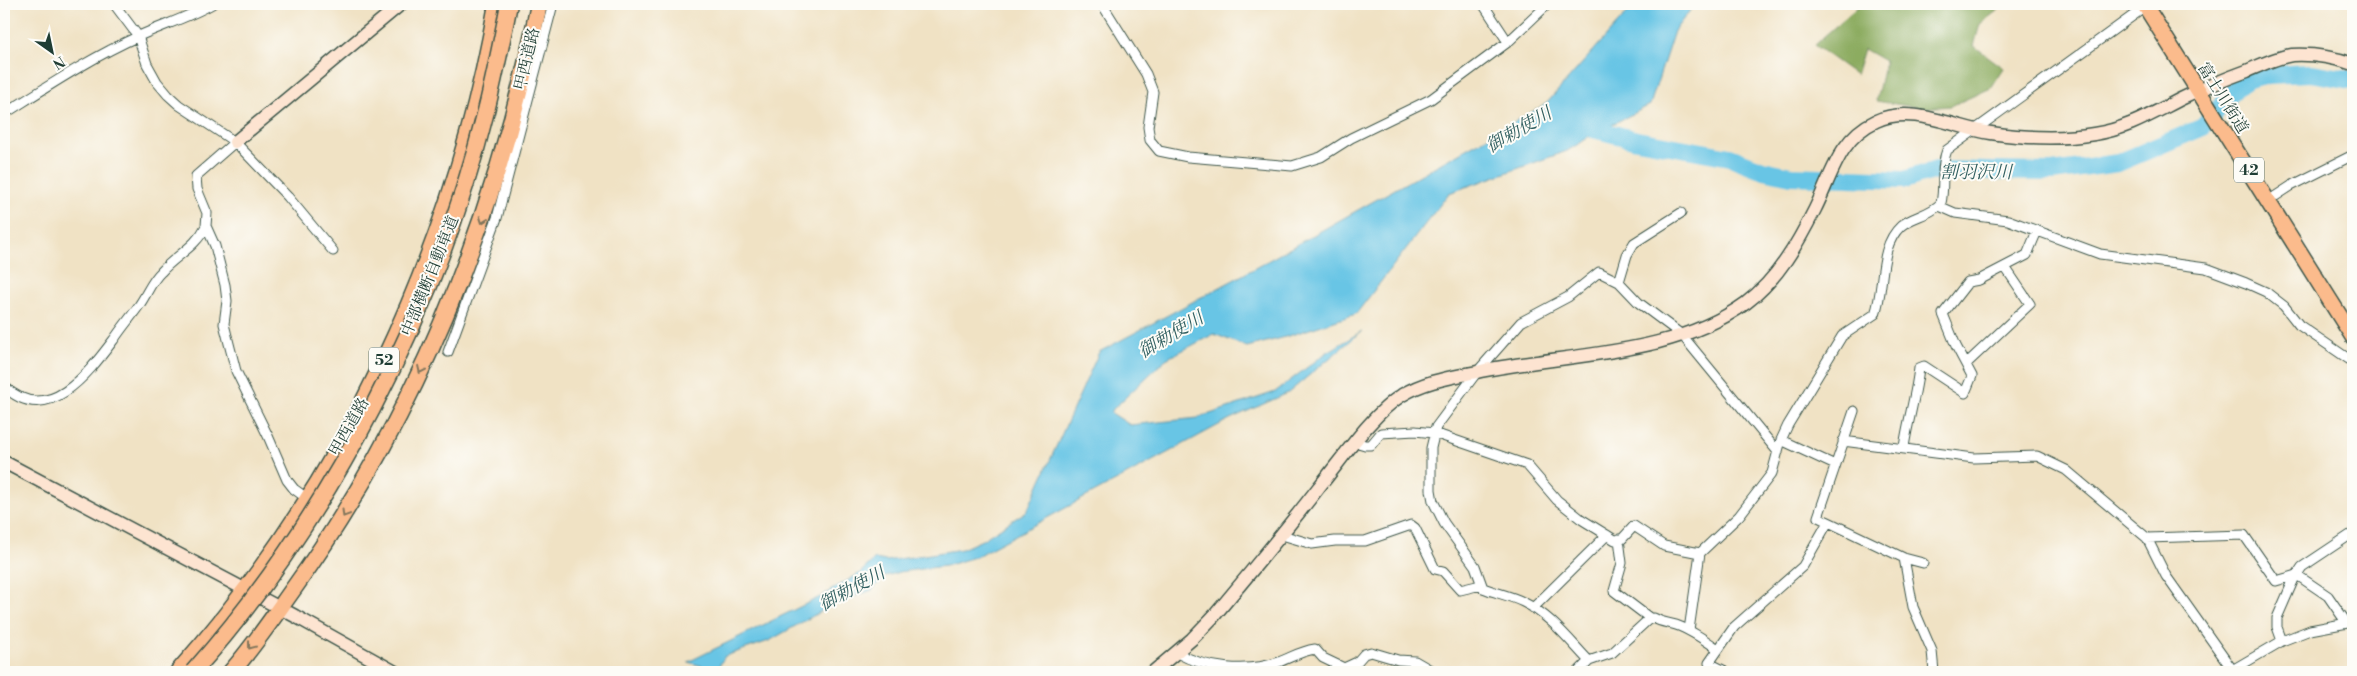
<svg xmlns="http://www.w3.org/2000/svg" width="2357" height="676" font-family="'Libre Bodoni','Noto Serif JP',serif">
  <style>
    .forest { fill: #8cac60; stroke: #56744a }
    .water { fill: #67c5e5; stroke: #43818c }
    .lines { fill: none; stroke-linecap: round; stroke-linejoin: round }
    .river { stroke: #67c5e5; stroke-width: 18 }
    .street-casing { stroke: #3e564a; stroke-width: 11 }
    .secondary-casing { stroke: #3e564a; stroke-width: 15 }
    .primary-casing { stroke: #3e564a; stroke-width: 18 }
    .highway-casing { stroke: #3e564a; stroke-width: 19 }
    .street { stroke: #fff; stroke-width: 9 }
    .secondary { stroke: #fde4d1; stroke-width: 12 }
    .primary { stroke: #fbbb8c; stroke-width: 15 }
    .highway { stroke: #fbbb8c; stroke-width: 16 }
    .highway-bridge-casing { stroke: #3e564a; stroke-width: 19; stroke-linecap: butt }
    .highway-bridge { stroke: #fbbb8c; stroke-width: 16 }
    .oneway { stroke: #82765c }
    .labels { text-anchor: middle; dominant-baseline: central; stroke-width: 4; stroke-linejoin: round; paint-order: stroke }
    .shield { fill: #fdfcf7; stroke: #62766e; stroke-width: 1 }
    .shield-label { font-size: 15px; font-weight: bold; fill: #1f3d34 }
    .street-label { font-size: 16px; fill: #1f3d34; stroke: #fdfcf7 }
    .water-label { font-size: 18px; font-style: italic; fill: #315f60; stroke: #fdfcf7 }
  </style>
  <rect width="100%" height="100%" fill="#fdfcf7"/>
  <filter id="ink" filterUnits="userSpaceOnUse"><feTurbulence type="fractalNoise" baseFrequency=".02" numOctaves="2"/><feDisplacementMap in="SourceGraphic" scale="10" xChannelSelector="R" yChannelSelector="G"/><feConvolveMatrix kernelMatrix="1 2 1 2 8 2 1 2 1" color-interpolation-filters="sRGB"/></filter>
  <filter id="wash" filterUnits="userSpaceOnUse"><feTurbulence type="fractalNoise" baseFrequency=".0096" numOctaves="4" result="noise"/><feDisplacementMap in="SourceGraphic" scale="20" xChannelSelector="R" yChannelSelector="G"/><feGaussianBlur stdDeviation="1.12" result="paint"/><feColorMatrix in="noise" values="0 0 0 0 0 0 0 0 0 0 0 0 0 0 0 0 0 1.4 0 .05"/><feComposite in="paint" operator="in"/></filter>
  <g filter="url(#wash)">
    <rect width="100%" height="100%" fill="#f0e2c4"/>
    <path class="forest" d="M 1861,4 L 2006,4 L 1980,24 L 1974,46 L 2004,68 L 1991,88 L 1951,106 L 1922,108 L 1876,101 L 1885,61 L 1864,49 L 1856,75 L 1814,45 Z"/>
    <path class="water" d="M 1635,4 L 1695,4 L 1674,31 L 1650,105 L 1599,131 L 1567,151 L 1449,193 L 1356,314 L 1282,338 L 1247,347 L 1214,334 L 1166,359 L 1110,412 L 1130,425 L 1198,418 L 1275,392 L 1326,353 L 1362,331 L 1288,393 L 1230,419 L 975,557 L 945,566 L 899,572 L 886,576 L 872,590 L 834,604 L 769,641 L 725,656 L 715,672 L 699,672 L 702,666 L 688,662 L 820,597 L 860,573 L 875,559 L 886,561 L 962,549 L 982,540 L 1027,511 L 1099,352 L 1239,277 L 1546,104 Z"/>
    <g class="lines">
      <path class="river" d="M 1577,125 L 1637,140 L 1730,157 L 1763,170 L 1791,176 L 1904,180 L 1936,170 L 2052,172 L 2118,163 L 2203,127 L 2236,88 L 2250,80 L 2267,75 L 2311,73 L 2353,80"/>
    </g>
  </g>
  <g filter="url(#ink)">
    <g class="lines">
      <defs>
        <path id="street" d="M 114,4 L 138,36 L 147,64 L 157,82 L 168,95 L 179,105 L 235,142 L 288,197 L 333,251
          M 1102,4 L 1146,74 L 1153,92 L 1148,127 L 1150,140 L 1159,151 L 1188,157 L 1292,166 L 1321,157 L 1351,138 L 1431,99 L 1508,42 L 1548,4
          M 1483,4 L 1508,42
          M 4,114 C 47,87 92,57 139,36 C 163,25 189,17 212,4
          M 235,142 L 196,176 L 197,189 L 207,213 L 206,226 L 215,246 L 225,285 L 227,301 L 224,324 L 236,371 L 268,436 L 287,480 L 294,489 L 308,499
          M 2268,201 L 2291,186 L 2353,155
          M 1939,206 L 1955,213 L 2008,220 L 2100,254 L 2206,268 L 2246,283 L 2266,292 L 2284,306 L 2299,325 L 2353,362
          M 1619,282 L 1627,255 L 1634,243 L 1681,213
          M 448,352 L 497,218 L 553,4
          M 1966,364 L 2030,304 L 2005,267
          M 4,386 C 48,429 90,371 115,338 C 123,326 132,316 140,304 C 147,294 152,280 161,272 C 176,255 196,247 206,226
          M 1854,411 L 1818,517 L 1904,558 L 1923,563
          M 1781,440 L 1835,465
          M 1843,441 L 1974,458 L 2037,456 L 2066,470 L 2147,538 L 2244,535 L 2276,581 L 2297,575 L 2328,596 L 2346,622
          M 1355,442 L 1365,445 L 1371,445 L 1381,433 L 1415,431 L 1434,433 L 1527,465 L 1557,500 L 1581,519 L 1615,540 L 1622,539 L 1634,526 L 1664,546 L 1700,553
          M 1904,447 C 1908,420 1916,395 1919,368 L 1924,366 L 1965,393 L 1972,376 L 1956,346 L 1943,314 L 1968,282 L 1979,280 L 2027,255 L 2037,231
          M 1282,535 L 1312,544 L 1335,541 L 1365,541 L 1411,525 L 1415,528 L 1435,569 L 1443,571 L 1460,590 L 1481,585
          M 2147,538 L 2166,576 L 2234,672
          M 1619,539 L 1622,563 L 1614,591 L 1651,619
          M 1904,558 L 1913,607 L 1932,651 L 1934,672
          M 1533,608 L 1607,535
          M 1689,630 L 1700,553 L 1739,516 L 1772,473 L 1781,440 L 1788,425 L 1842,336 L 1875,314 C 1885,288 1878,247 1901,226 C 1912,216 1931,215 1941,203 C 1945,186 1940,167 1947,150 L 2145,7
          M 2282,641 L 2277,627 L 2277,618 L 2294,579 L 2302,567 L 2353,533
          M 1177,653 C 1206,669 1247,673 1279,662 C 1292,657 1301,651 1315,649 L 1323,658 L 1344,668 L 1357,662 L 1364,654 L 1371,652 L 1398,660 L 1415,661 L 1434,672
          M 1589,661 C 1569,640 1550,615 1523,602 C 1511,596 1496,593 1483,588 L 1475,566 L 1444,523 L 1433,501 L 1431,490 L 1431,448 L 1436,427 L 1477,372 L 1521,322 L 1568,297 L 1599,272 L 1619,282 L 1639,303 L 1682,335 L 1778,452
          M 1578,672 L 1589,661 L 1612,653 L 1649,619 L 1654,618 C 1662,623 1667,622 1676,625 C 1691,630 1705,640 1718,649
          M 1727,672 L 1709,663 L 1734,627 L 1803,566 L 1828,522
          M 2229,672 L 2282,641 L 2310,630 L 2353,622"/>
        <path id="secondary" d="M 235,142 L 401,4
          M 4,462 L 295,616 L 395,672
          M 1153,672 L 1192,639 L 1214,616 C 1250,573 1285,531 1319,487 C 1342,459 1372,414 1402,395 C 1427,380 1454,377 1481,371 C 1567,353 1672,357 1746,303 C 1778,279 1798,243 1815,209 C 1832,175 1839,138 1876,121 C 1912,104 1955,128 1991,133 C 2026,138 2059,140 2094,134 C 2128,129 2153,113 2183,98 C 2204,88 2225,79 2247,71 C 2261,65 2277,57 2292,55 C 2313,54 2333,57 2353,64"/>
        <path id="primary" d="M 2144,4 L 2353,337"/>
        <path id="highway" d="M 178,672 C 344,486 455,249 497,4
          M 231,672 C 254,646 274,616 294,588 C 420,412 497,214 539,4"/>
      </defs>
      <use href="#street" class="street-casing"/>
      <use href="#secondary" class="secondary-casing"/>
      <use href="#primary" class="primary-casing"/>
      <use href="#highway" class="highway-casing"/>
      <use href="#street" class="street"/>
      <use href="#secondary" class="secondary"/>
      <use href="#primary" class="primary"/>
      <use href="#highway" class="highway"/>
      <defs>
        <path id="highway-bridge" d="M 193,672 C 329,520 437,309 486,111 C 495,75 502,40 509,4"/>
      </defs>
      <use href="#highway-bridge" class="highway-bridge-casing"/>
      <use href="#highway-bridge" class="highway-bridge"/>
    </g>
    <defs><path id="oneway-chevron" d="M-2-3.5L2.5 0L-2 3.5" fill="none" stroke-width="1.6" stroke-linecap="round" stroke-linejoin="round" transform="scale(1.25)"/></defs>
    <g class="oneway">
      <use href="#oneway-chevron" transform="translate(483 220) rotate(110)"/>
      <use href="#oneway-chevron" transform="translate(421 370) rotate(115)"/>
      <use href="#oneway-chevron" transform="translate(345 514) rotate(121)"/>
      <use href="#oneway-chevron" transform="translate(251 646) rotate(127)"/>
    </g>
  </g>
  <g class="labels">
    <g class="shield">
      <rect x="2234" y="157.5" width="30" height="25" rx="4"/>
      <rect x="369" y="347.5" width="30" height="25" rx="4"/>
    </g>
    <g class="shield-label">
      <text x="2249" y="170">42</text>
      <text x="384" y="360">52</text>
    </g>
    <g class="street-label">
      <text transform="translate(527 59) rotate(-77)">甲西道路</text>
      <text transform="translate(2223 98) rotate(58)">富士川街道</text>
      <text transform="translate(430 276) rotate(-68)">中部横断自動車道</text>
      <text transform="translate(349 427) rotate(-61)">甲西道路</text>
    </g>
    <g class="water-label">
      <text transform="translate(1519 130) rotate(-30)">御勅使川</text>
      <text x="1976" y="172">割羽沢川</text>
      <text transform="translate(1171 335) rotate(-31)">御勅使川</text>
      <text transform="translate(852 589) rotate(-29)">御勅使川</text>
    </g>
  </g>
  <rect width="2357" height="676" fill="none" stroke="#fdfcf7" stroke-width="20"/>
  <g transform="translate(52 52) rotate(147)" stroke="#fdfcf7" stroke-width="4" paint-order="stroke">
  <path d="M0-4L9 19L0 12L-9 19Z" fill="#1f3d34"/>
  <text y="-8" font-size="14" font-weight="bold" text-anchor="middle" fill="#1f3d34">N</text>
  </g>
</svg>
